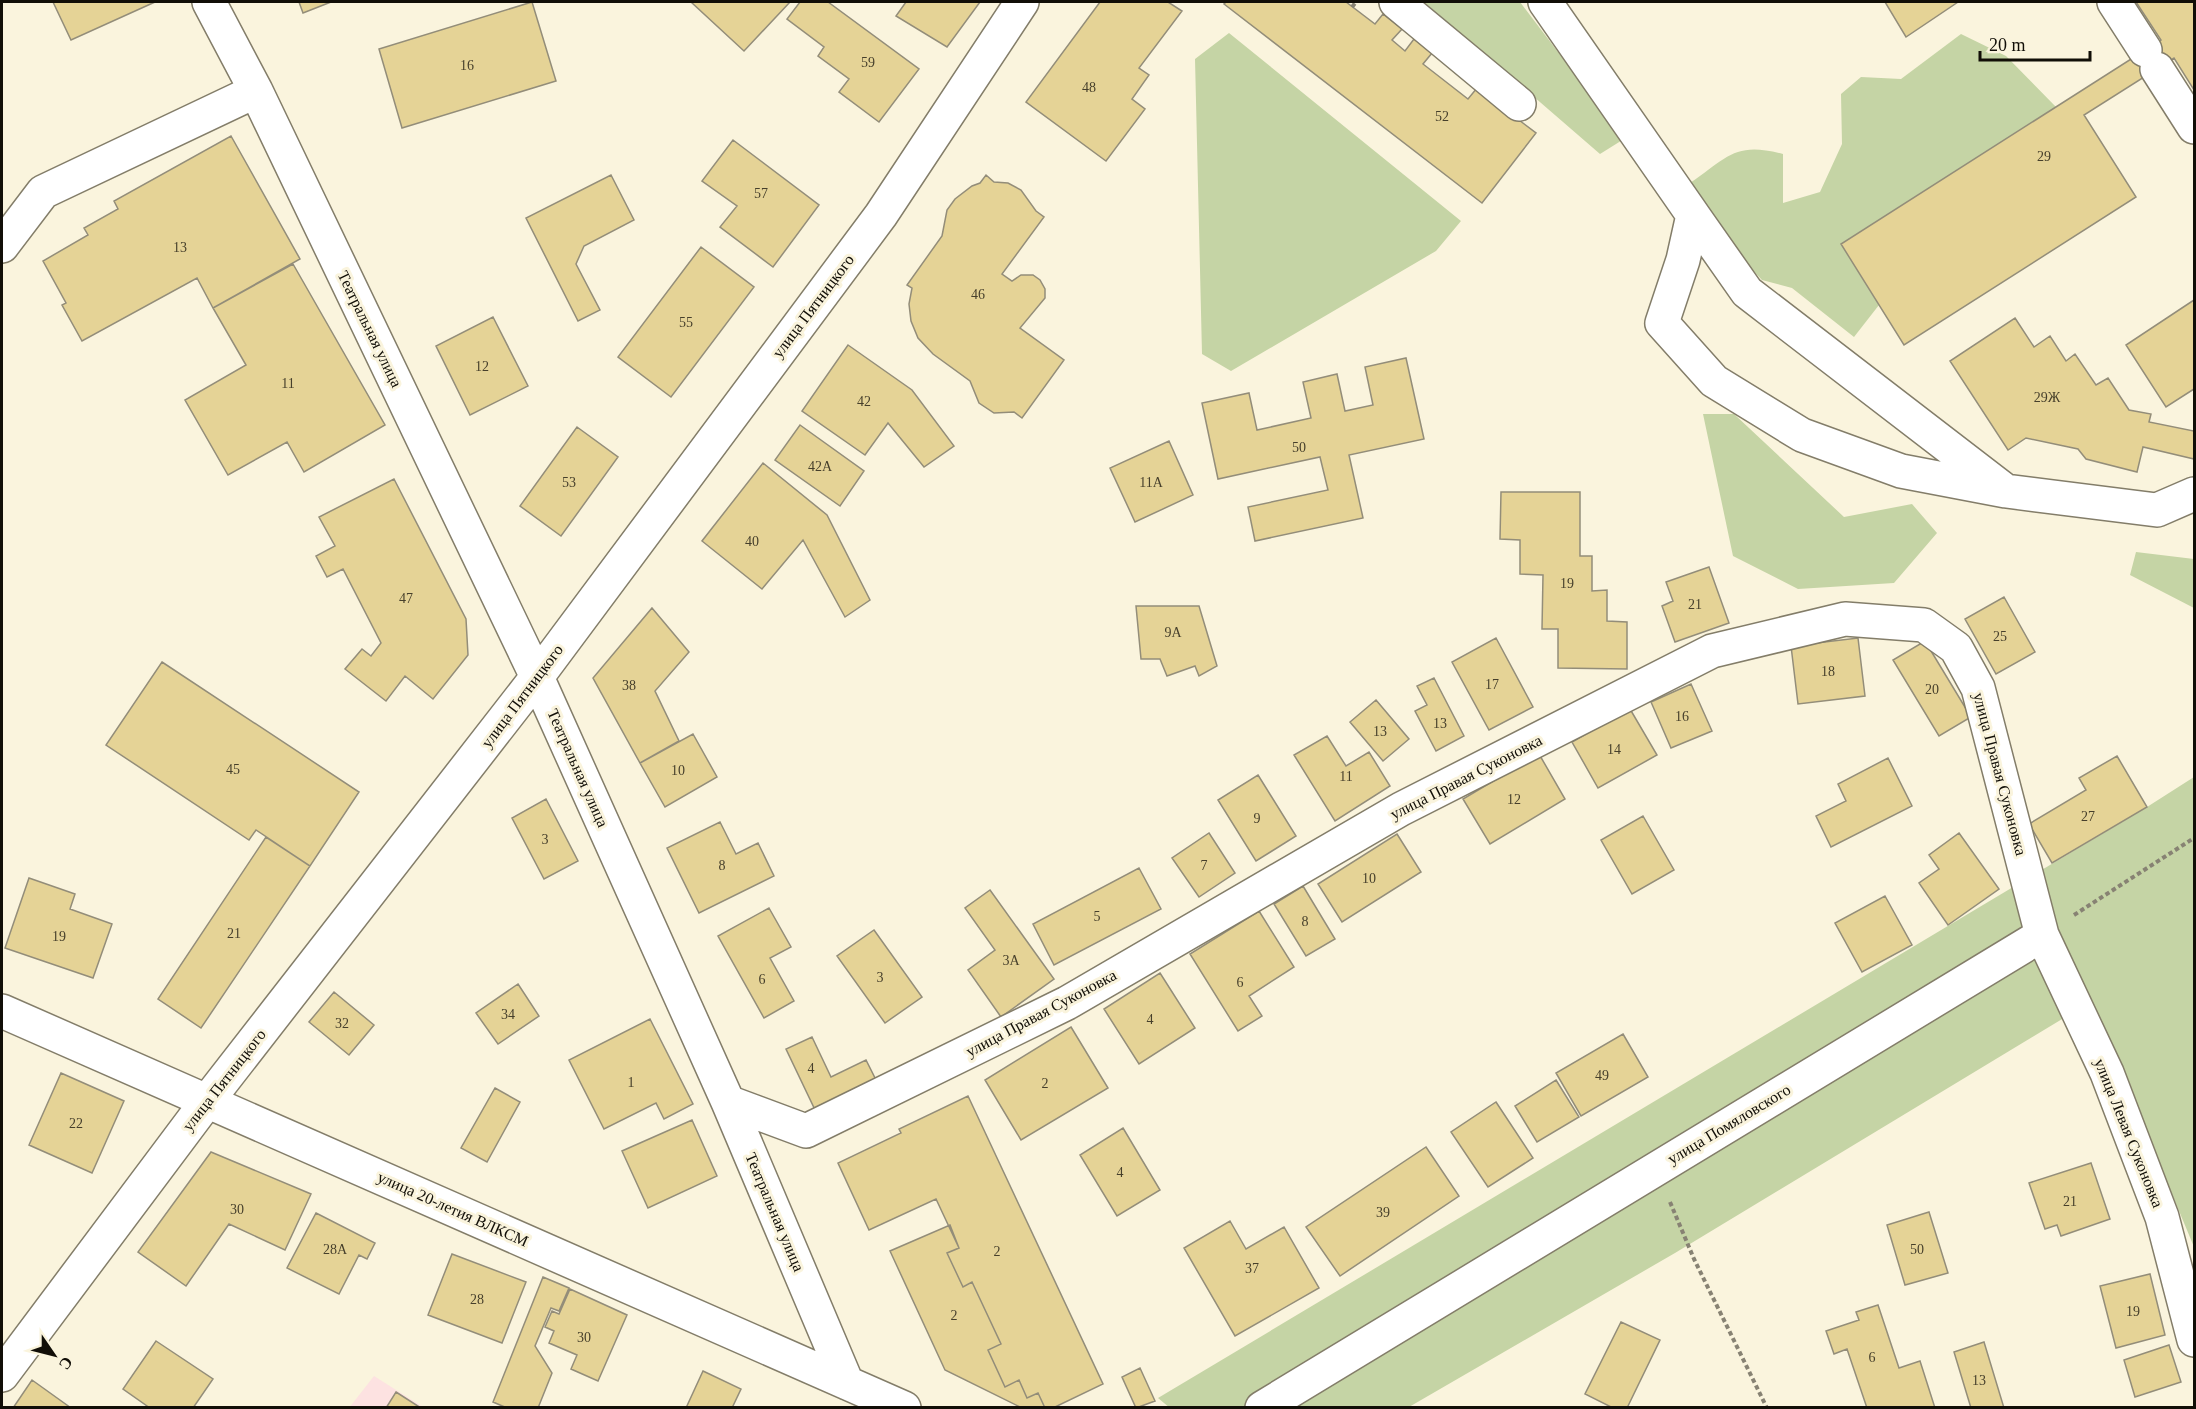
<svg xmlns="http://www.w3.org/2000/svg" width="2196" height="1409" font-family="Georgia,serif">
  <style>
    .education { fill: #fde2e1 }
    .green { fill: #c5d4a5 }
    .building { fill: #e5d396; stroke: #938d79; stroke-width: 1.5 }
    .lines { fill: none; stroke-linecap: round; stroke-linejoin: round }
    .minor-casing { stroke: #837d69; stroke-width: 36 }
    .path { stroke: #878273; stroke-width: 4; stroke-dasharray: 4.5 3; stroke-linecap: butt }
    .minor { stroke: #fff; stroke-width: 33 }
    .labels { text-anchor: middle; dominant-baseline: central; stroke-width: 6; stroke-linejoin: round; paint-order: stroke }
    .number-label { font-size: 14px; fill: #463f2b }
    .street-label { font-size: 16px; fill: #110e07; stroke: #faf4dd }
  </style>
  <rect width="100%" height="100%" fill="#faf4dd"/>
  <path class="education" d="M 374,1376 L 423,1407 L 349,1408 Z"/>
  <path class="green" d="M 1424,2 L 1520,2 L 1624,139 L 1600,154 Z
    M 1229,33 L 1461,221 L 1436,251 L 1231,371 L 1202,354 L 1195,59 Z
    M 1961,34 L 2006,56 L 2056,107 L 1841,244 L 1879,305 L 1854,337 L 1792,288 L 1762,280 L 1727,243 L 1690,183 C 1728,157 1735,141 1783,154 L 1783,203 L 1820,192 L 1842,144 L 1841,94 L 1861,77 L 1901,79 Z
    M 1703,414 L 1734,414 L 1844,517 L 1912,504 L 1937,533 L 1894,583 L 1798,589 L 1733,556 Z
    M 2136,552 L 2194,559 L 2194,608 L 2130,575 Z
    M 2194,777 L 2194,1247 L 2092,1001 L 1675,1253 L 1409,1407 L 1170,1408 L 1158,1398 L 2147,807 Z"/>
  <path class="building" d="M 53,2 L 155,2 L 71,40 Z
    M 299,2 L 331,2 L 303,13 Z
    M 532,2 L 556,81 L 402,128 L 379,49 Z
    M 691,2 L 790,2 L 744,51 Z
    M 800,2 L 828,2 L 919,69 L 879,122 L 839,92 L 849,79 L 818,56 L 824,47 L 787,19 Z
    M 906,2 L 980,2 L 947,47 L 896,16 Z
    M 1100,2 L 1168,2 L 1182,11 L 1139,68 L 1149,75 L 1132,99 L 1145,109 L 1106,161 L 1026,102 Z
    M 1226,2 L 1346,2 L 1375,24 L 1383,14 L 1402,29 L 1392,40 L 1405,51 L 1414,39 L 1432,53 L 1423,64 L 1468,99 L 1477,88 L 1536,133 L 1482,203 L 1224,4 Z
    M 1885,2 L 1958,2 L 1906,37 Z
    M 2136,2 L 2194,2 L 2194,90 L 2174,58 L 2084,115 L 2136,197 L 1904,345 L 1841,244 L 2161,40 Z
    M 231,136 L 300,259 L 213,308 L 197,278 L 82,341 L 62,305 L 66,303 L 43,261 L 88,235 L 84,228 L 118,209 L 114,201 Z
    M 733,140 L 819,205 L 773,267 L 720,227 L 737,206 L 702,181 Z
    M 611,175 L 634,220 L 584,246 L 576,264 L 600,310 L 578,321 L 526,218 Z
    M 986,175 L 994,182 L 1008,183 L 1021,190 L 1036,211 L 1044,217 L 1002,274 L 1012,281 L 1021,275 L 1033,275 L 1040,280 L 1045,289 L 1045,298 L 1020,328 L 1064,360 L 1022,418 L 1014,412 L 994,413 L 979,403 L 970,381 L 933,354 L 918,338 L 911,321 L 909,304 L 912,288 L 907,285 L 942,236 L 947,210 L 955,199 L 972,186 L 980,183 Z
    M 701,247 L 754,287 L 671,397 L 618,357 Z
    M 293,264 L 385,425 L 304,472 L 287,442 L 228,475 L 185,400 L 246,365 L 213,308 Z
    M 2194,300 L 2194,389 L 2166,407 L 2126,345 Z
    M 493,317 L 528,386 L 470,415 L 436,346 Z
    M 2015,318 L 2034,347 L 2050,336 L 2066,361 L 2075,354 L 2096,385 L 2108,378 L 2129,410 L 2151,414 L 2149,422 L 2194,431 L 2194,459 L 2143,447 L 2137,472 L 2086,459 L 2078,449 L 2026,438 L 2008,450 L 1950,361 Z
    M 848,345 L 912,390 L 954,446 L 924,467 L 888,423 L 865,455 L 802,411 Z
    M 1406,358 L 1424,439 L 1349,455 L 1363,518 L 1255,541 L 1248,507 L 1328,490 L 1320,457 L 1218,479 L 1202,403 L 1249,393 L 1257,430 L 1311,418 L 1303,382 L 1337,374 L 1345,411 L 1373,405 L 1365,367 Z
    M 800,425 L 864,471 L 840,506 L 775,460 Z
    M 577,427 L 618,457 L 561,536 L 520,506 Z
    M 1169,441 L 1193,495 L 1135,522 L 1110,468 Z
    M 763,463 L 827,515 L 870,600 L 845,617 L 803,540 L 762,589 L 702,541 Z
    M 394,479 L 466,619 L 468,655 L 433,699 L 405,676 L 386,701 L 345,669 L 362,649 L 371,656 L 381,643 L 343,569 L 327,577 L 316,556 L 335,546 L 319,517 Z
    M 1501,492 L 1580,492 L 1580,556 L 1592,556 L 1592,591 L 1607,590 L 1607,621 L 1627,622 L 1627,669 L 1558,668 L 1558,629 L 1542,629 L 1543,575 L 1520,574 L 1520,540 L 1500,539 Z
    M 1709,567 L 1729,623 L 1675,642 L 1662,606 L 1673,601 L 1666,582 Z
    M 2004,597 L 2035,652 L 1996,674 L 1965,619 Z
    M 1136,606 L 1199,606 L 1217,666 L 1199,676 L 1195,666 L 1167,676 L 1160,659 L 1141,659 Z
    M 652,608 L 689,652 L 655,691 L 679,741 L 640,763 L 593,678 Z
    M 1496,638 L 1533,707 L 1489,730 L 1452,662 Z
    M 1858,638 L 1865,696 L 1798,704 L 1791,646 Z
    M 1925,641 L 1971,717 L 1939,736 L 1893,660 Z
    M 162,662 L 359,792 L 310,866 L 256,830 L 249,840 L 106,745 Z
    M 1434,678 L 1464,736 L 1436,751 L 1415,711 L 1427,705 L 1417,686 Z
    M 1691,684 L 1712,731 L 1671,748 L 1651,702 Z
    M 1376,700 L 1409,739 L 1383,761 L 1350,722 Z
    M 1630,709 L 1657,755 L 1598,788 L 1572,742 Z
    M 693,734 L 717,777 L 665,807 L 640,763 Z
    M 1327,736 L 1346,766 L 1369,752 L 1390,786 L 1335,821 L 1294,755 Z
    M 1539,754 L 1565,799 L 1490,844 L 1463,799 Z
    M 2117,756 L 2147,807 L 2052,863 L 2029,824 L 2086,790 L 2079,778 Z
    M 1888,758 L 1912,806 L 1831,847 L 1816,816 L 1846,801 L 1838,784 Z
    M 1258,775 L 1296,836 L 1256,861 L 1218,800 Z
    M 546,799 L 578,861 L 544,879 L 512,818 Z
    M 1643,816 L 1674,870 L 1632,894 L 1601,840 Z
    M 720,822 L 736,854 L 758,843 L 774,876 L 699,913 L 667,848 Z
    M 1209,833 L 1235,873 L 1199,897 L 1172,858 Z
    M 1959,833 L 1999,889 L 1948,925 L 1919,883 L 1939,869 L 1929,855 Z
    M 1397,834 L 1421,872 L 1342,922 L 1318,884 Z
    M 266,837 L 310,866 L 201,1028 L 158,999 Z
    M 1139,868 L 1161,909 L 1054,965 L 1033,924 Z
    M 29,878 L 75,894 L 70,909 L 112,924 L 93,978 L 5,948 Z
    M 1303,886 L 1335,939 L 1306,956 L 1274,904 Z
    M 990,890 L 1054,979 L 1001,1017 L 968,970 L 995,950 L 965,908 Z
    M 1885,896 L 1912,945 L 1862,972 L 1835,923 Z
    M 769,908 L 791,947 L 770,958 L 794,1001 L 764,1018 L 718,936 Z
    M 1259,911 L 1294,967 L 1249,996 L 1262,1016 L 1238,1031 L 1190,954 Z
    M 874,930 L 922,997 L 885,1023 L 837,956 Z
    M 1160,973 L 1195,1028 L 1139,1064 L 1104,1009 Z
    M 518,984 L 539,1016 L 498,1044 L 476,1013 Z
    M 334,992 L 374,1025 L 349,1055 L 309,1022 Z
    M 650,1019 L 693,1104 L 664,1119 L 656,1103 L 604,1129 L 569,1060 Z
    M 1071,1027 L 1108,1088 L 1021,1140 L 985,1080 Z
    M 1623,1034 L 1648,1077 L 1581,1116 L 1556,1073 Z
    M 812,1037 L 831,1077 L 866,1060 L 878,1084 L 817,1114 L 786,1049 Z
    M 61,1073 L 124,1101 L 92,1173 L 29,1145 Z
    M 1556,1080 L 1579,1117 L 1537,1142 L 1515,1106 Z
    M 495,1088 L 520,1102 L 487,1162 L 461,1148 Z
    M 968,1096 L 1103,1384 L 1053,1408 L 1045,1408 L 1038,1393 L 1027,1398 L 1019,1380 L 1005,1387 L 988,1350 L 1001,1344 L 972,1282 L 963,1287 L 947,1253 L 959,1248 L 936,1199 L 869,1230 L 838,1163 L 901,1133 L 899,1129 Z
    M 1496,1102 L 1533,1158 L 1488,1187 L 1451,1132 Z
    M 692,1120 L 717,1176 L 648,1208 L 622,1151 Z
    M 1123,1128 L 1160,1190 L 1117,1216 L 1080,1155 Z
    M 1426,1147 L 1459,1196 L 1340,1276 L 1306,1227 Z
    M 211,1152 L 311,1194 L 285,1250 L 229,1224 L 186,1286 L 138,1252 Z
    M 2091,1163 L 2110,1219 L 2061,1236 L 2057,1225 L 2045,1229 L 2029,1183 Z
    M 1929,1212 L 1948,1273 L 1905,1285 L 1887,1225 Z
    M 316,1213 L 375,1243 L 367,1259 L 359,1255 L 339,1294 L 287,1268 Z
    M 1230,1221 L 1246,1249 L 1284,1227 L 1319,1288 L 1235,1336 L 1184,1248 Z
    M 950,1225 L 959,1248 L 947,1253 L 963,1287 L 972,1282 L 1001,1344 L 988,1350 L 1005,1387 L 1019,1380 L 1027,1398 L 1038,1393 L 1045,1408 L 1022,1408 L 945,1370 L 890,1251 Z
    M 452,1254 L 526,1282 L 502,1343 L 428,1315 Z
    M 2150,1274 L 2165,1335 L 2116,1348 L 2100,1286 Z
    M 543,1277 L 569,1288 L 559,1311 L 551,1308 L 535,1346 L 552,1373 L 538,1408 L 507,1408 L 493,1402 Z
    M 570,1289 L 627,1315 L 598,1381 L 571,1369 L 577,1355 L 549,1343 L 554,1331 L 545,1327 L 552,1311 L 559,1314 Z
    M 1878,1305 L 1899,1368 L 1920,1361 L 1935,1408 L 1867,1408 L 1847,1349 L 1834,1354 L 1826,1331 L 1859,1320 L 1856,1312 Z
    M 1621,1322 L 1660,1340 L 1627,1408 L 1613,1408 L 1585,1394 Z
    M 156,1341 L 213,1379 L 193,1408 L 150,1408 L 123,1389 Z
    M 1984,1342 L 2004,1408 L 1971,1408 L 1954,1352 Z
    M 2169,1345 L 2181,1382 L 2135,1397 L 2124,1360 Z
    M 1140,1368 L 1155,1401 L 1136,1408 L 1122,1377 Z
    M 703,1371 L 741,1389 L 732,1408 L 686,1408 Z
    M 32,1380 L 71,1408 L 13,1408 Z
    M 396,1392 L 421,1408 L 386,1408 Z"/>
  <g class="lines">
    <defs>
      <path id="minor" d="M 209,2 L 256,91 L 537,677 L 728,1102 L 847,1383
        M 1396,2 L 1519,104
        M 1545,2 L 1693,215 L 1683,260 L 1662,323 L 1714,381 L 1802,435 L 1901,471 L 2006,491 L 2157,510 L 2194,494
        M 2114,2 L 2145,50
        M 2157,69 L 2194,127
        M 1693,215 L 1747,292 L 2002,488
        M 2,246 L 43,192 L 256,91
        M 2,1011 L 904,1408
        M 728,1102 L 806,1131 L 1067,1003 L 1401,809 L 1712,651 L 1845,619 L 1924,625 L 1956,648 L 1978,688 L 2042,935 L 2107,1073 L 2162,1217 L 2194,1340
        M 2,1375 L 208,1100 L 537,677 L 881,215 L 1022,2
        M 1262,1408 L 2042,935"/>
    </defs>
    <use href="#minor" class="minor-casing"/>
    <path class="path" d="M 1352,7 L 1356,2
      M 2074,915 L 2194,838
      M 1670,1202 L 1694,1259 L 1767,1408"/>
    <use href="#minor" class="minor"/>
  </g>
  <g class="labels">
    <g class="number-label">
      <text x="868" y="62">59</text>
      <text x="467" y="65">16</text>
      <text x="1089" y="87">48</text>
      <text x="1442" y="116">52</text>
      <text x="2044" y="156">29</text>
      <text x="761" y="193">57</text>
      <text x="180" y="247">13</text>
      <text x="978" y="294">46</text>
      <text x="686" y="322">55</text>
      <text x="482" y="366">12</text>
      <text x="288" y="383">11</text>
      <text x="2047" y="397">29Ж</text>
      <text x="864" y="401">42</text>
      <text x="1299" y="447">50</text>
      <text x="820" y="466">42А</text>
      <text x="569" y="482">53</text>
      <text x="1151" y="482">11А</text>
      <text x="752" y="541">40</text>
      <text x="1567" y="583">19</text>
      <text x="406" y="598">47</text>
      <text x="1695" y="604">21</text>
      <text x="1173" y="632">9А</text>
      <text x="2000" y="636">25</text>
      <text x="1828" y="671">18</text>
      <text x="1492" y="684">17</text>
      <text x="629" y="685">38</text>
      <text x="1932" y="689">20</text>
      <text x="1682" y="716">16</text>
      <text x="1440" y="723">13</text>
      <text x="1380" y="731">13</text>
      <text x="1614" y="749">14</text>
      <text x="233" y="769">45</text>
      <text x="678" y="770">10</text>
      <text x="1346" y="776">11</text>
      <text x="1514" y="799">12</text>
      <text x="2088" y="816">27</text>
      <text x="1257" y="818">9</text>
      <text x="545" y="839">3</text>
      <text x="722" y="865">8</text>
      <text x="1204" y="865">7</text>
      <text x="1369" y="878">10</text>
      <text x="1097" y="916">5</text>
      <text x="1305" y="921">8</text>
      <text x="234" y="933">21</text>
      <text x="59" y="936">19</text>
      <text x="1011" y="960">3А</text>
      <text x="880" y="977">3</text>
      <text x="762" y="979">6</text>
      <text x="1240" y="982">6</text>
      <text x="508" y="1014">34</text>
      <text x="1150" y="1019">4</text>
      <text x="342" y="1023">32</text>
      <text x="811" y="1068">4</text>
      <text x="1602" y="1075">49</text>
      <text x="631" y="1082">1</text>
      <text x="1045" y="1083">2</text>
      <text x="76" y="1123">22</text>
      <text x="1120" y="1172">4</text>
      <text x="2070" y="1201">21</text>
      <text x="237" y="1209">30</text>
      <text x="1383" y="1212">39</text>
      <text x="335" y="1249">28А</text>
      <text x="1917" y="1249">50</text>
      <text x="997" y="1251">2</text>
      <text x="1252" y="1268">37</text>
      <text x="477" y="1299">28</text>
      <text x="2133" y="1311">19</text>
      <text x="954" y="1315">2</text>
      <text x="584" y="1337">30</text>
      <text x="1872" y="1357">6</text>
      <text x="1979" y="1380">13</text>
    </g>
    <g class="street-label">
      <text transform="translate(813 306) rotate(-53)">улица Пятницкого</text>
      <text transform="translate(370 329) rotate(64)">Театральная улица</text>
      <text transform="translate(522 696) rotate(-53)">улица Пятницкого</text>
      <text transform="translate(578 768) rotate(66)">Театральная улица</text>
      <text transform="translate(2000 774) rotate(75)">улица Правая Суконовка</text>
      <text transform="translate(1466 777) rotate(-27)">улица Правая Суконовка</text>
      <text transform="translate(1041 1013) rotate(-28)">улица Правая Суконовка</text>
      <text transform="translate(224 1080) rotate(-52)">улица Пятницкого</text>
      <text transform="translate(1729 1124) rotate(-31)">улица Помяловского</text>
      <text transform="translate(2129 1133) rotate(68)">улица Левая Суконовка</text>
      <text transform="translate(453 1209) rotate(24)">улица 20-летия ВЛКСМ</text>
      <text transform="translate(775 1212) rotate(67)">Театральная улица</text>
    </g>
  </g>
  <rect width="2196" height="1409" fill="none" stroke="#110e07" stroke-width="6"/>
  <g transform="translate(54 1355) rotate(125)" stroke="#faf4dd" stroke-width="4.5" paint-order="stroke">
  <path d="M0-4.5L10 22L0 15L-10 22Z" fill="#110e07"/>
  <text y="-9" font-size="16" font-weight="bold" text-anchor="middle" fill="#110e07">С</text>
  </g>
  <path d="M1980 51v9h110v-9" fill="none" stroke="#110e07" stroke-width="3"/>
  <text x="1989" y="51" font-size="18" fill="#110e07" stroke="#faf4dd" stroke-width="4.5" paint-order="stroke">20 m</text>
</svg>
